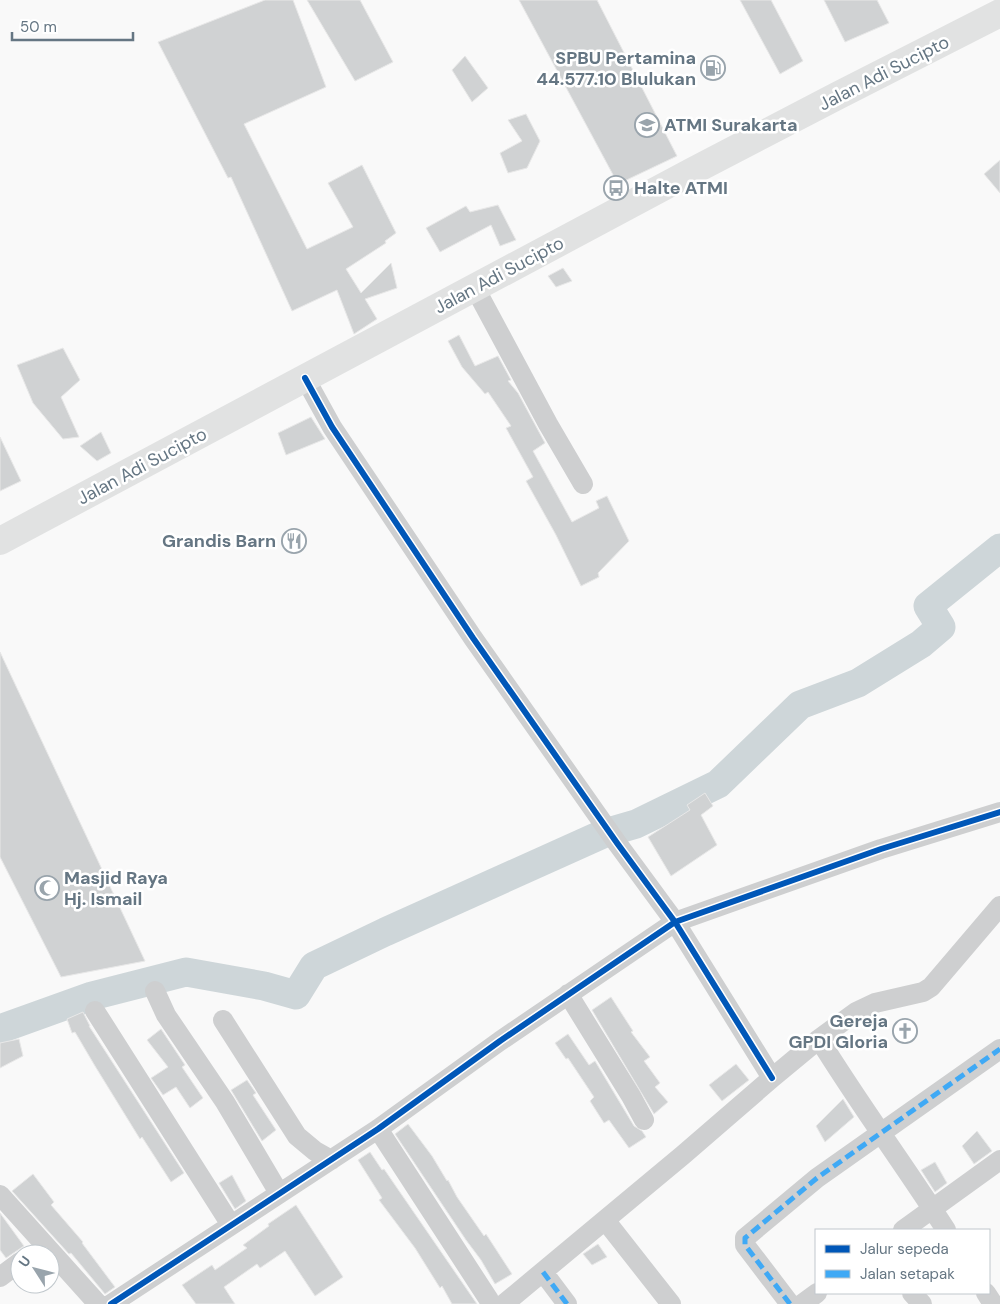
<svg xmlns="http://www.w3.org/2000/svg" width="1000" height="1304" font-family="'DM Sans',sans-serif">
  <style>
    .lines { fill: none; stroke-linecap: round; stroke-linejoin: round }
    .river { stroke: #ced6d9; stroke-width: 29 }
    .building { fill: #d0d2d3; stroke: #e8e8e8 }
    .minor { stroke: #cecfd0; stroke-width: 20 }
    .highway { stroke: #e1e2e2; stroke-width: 28 }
    .quiet { stroke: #3fa9f5; stroke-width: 5; stroke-dasharray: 10 5; stroke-linecap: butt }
    .cycleway-casing { stroke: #fff; stroke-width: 9 }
    .cycleway { stroke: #0057b8; stroke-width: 6 }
    .labels { text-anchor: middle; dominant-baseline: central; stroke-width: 5; stroke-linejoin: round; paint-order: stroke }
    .poi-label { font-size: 18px; font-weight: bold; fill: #657683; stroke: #fff; text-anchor: end }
    .street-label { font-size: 18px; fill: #657683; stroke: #fff }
  </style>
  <rect width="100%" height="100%" fill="#f9f9f9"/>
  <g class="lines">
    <path class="river" d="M 0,1029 L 92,996 L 186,972 L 264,986 L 296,995 L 314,966 L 385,932 L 605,833 L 636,824 L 718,784 L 800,705 L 858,683 L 921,644 L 941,627 L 928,606 L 1000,548"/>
  </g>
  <path class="building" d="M 265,0 L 293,0 L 326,87 L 244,124 L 307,249 L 353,227 L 328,183 L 362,165 L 396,233 L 385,241 L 386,243 L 346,269 L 361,293 L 391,263 L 397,288 L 365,299 L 377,319 L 354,334 L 337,290 L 292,311 L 231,177 L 228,178 L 158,42 Z
    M 307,0 L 360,0 L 393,62 L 355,81 Z
    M 519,0 L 597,0 L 677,156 L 618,184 Z
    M 740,0 L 771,0 L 803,61 L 780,74 Z
    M 824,0 L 877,0 L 889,23 L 845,42 Z
    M 465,56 L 488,88 L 472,102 L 452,70 Z
    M 526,114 L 540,141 L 527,168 L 508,173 L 500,153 L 522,141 L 508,120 Z
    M 1000,160 L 1000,193 L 984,174 Z
    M 498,205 L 516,240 L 500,246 L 491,225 L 440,252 L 426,228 L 466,206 L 470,212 Z
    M 563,268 L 572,281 L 556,287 L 548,276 Z
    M 459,335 L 475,366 L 498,356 L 511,380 L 508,381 L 518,393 L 545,443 L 533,451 L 572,522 L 599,508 L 596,501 L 607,496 L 629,541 L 598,573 L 599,577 L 581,586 L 556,535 L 526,481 L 533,477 L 506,428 L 511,426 L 488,392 L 485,394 L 462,367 L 448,341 Z
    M 63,348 L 80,380 L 61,397 L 79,437 L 63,439 L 33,403 L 17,365 Z
    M 311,417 L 325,439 L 286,455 L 278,433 Z
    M 101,432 L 111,453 L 97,461 L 80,446 Z
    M 0,437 L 21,481 L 0,491 Z
    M 0,652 L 145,961 L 61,977 L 0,857 Z
    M 705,793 L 713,806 L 701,815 L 717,845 L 671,876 L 648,837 L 690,810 L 687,805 Z
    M 611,997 L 633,1031 L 631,1032 L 650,1057 L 644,1061 L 660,1083 L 655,1087 L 668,1102 L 654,1114 L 592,1010 Z
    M 83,1012 L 90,1026 L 89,1026 L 184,1173 L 171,1182 L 142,1137 L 140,1139 L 95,1066 L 75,1032 L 72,1033 L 67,1019 Z
    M 161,1029 L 185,1065 L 182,1067 L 203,1098 L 190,1108 L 176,1087 L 163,1095 L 151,1078 L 168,1067 L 147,1040 Z
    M 568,1034 L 589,1065 L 595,1061 L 634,1126 L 642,1131 L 646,1137 L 629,1148 L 609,1120 L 604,1123 L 590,1101 L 594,1097 L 568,1058 L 566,1059 L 555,1043 Z
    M 19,1039 L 23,1056 L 0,1068 L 0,1043 Z
    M 736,1064 L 749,1080 L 722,1101 L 709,1085 Z
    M 247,1080 L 256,1093 L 253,1095 L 276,1130 L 262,1141 L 231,1090 Z
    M 843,1099 L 854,1117 L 825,1142 L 816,1126 Z
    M 408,1124 L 432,1156 L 447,1181 L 448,1180 L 457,1197 L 484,1236 L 486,1234 L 512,1274 L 495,1284 L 481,1260 L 466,1240 L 395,1134 Z
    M 977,1131 L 992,1151 L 974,1164 L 962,1146 Z
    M 370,1152 L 382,1170 L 384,1169 L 477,1304 L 452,1304 L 442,1286 L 440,1288 L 415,1248 L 379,1200 L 382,1198 L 358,1160 Z
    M 935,1162 L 947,1183 L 935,1192 L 921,1170 Z
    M 33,1174 L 54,1202 L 51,1205 L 83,1242 L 82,1243 L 115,1287 L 105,1294 L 71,1253 L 69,1254 L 12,1191 Z
    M 232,1175 L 246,1201 L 235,1209 L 219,1183 Z
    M 296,1205 L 343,1277 L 315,1296 L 285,1251 L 260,1268 L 257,1264 L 224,1287 L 235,1304 L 196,1304 L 182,1285 L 212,1265 L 215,1270 L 247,1248 L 243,1245 L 269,1226 L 268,1224 Z
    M 0,1213 L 24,1246 L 6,1258 L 0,1250 Z
    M 598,1244 L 607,1257 L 592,1265 L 583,1254 Z"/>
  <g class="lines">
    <path class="minor" d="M 475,288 L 548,424 L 583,484
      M 305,378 L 332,427 L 473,638 L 617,843 L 675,922 L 772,1078
      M 155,991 L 166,1015 L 225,1102 L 279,1193
      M 568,994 L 631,1096 L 644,1120
      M 95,1011 L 231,1225
      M 223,1020 L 297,1136 L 315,1151 L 331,1160
      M 819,1039 C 859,1104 905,1166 946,1230
      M 378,1129 L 489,1300
      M 0,1195 L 98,1304
      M 605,1220 L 671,1304
      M 903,1230 L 1000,1160
      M 543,1272 L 567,1304
      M 0,1277 L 20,1262
      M 912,1293 L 922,1304
      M 986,1293 L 993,1304
      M 111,1304 L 378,1129 L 500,1041 L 675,922 L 881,849 L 1000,812
      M 504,1304 L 683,1155 L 772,1078 L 819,1039 L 856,1012 L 875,1003 L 923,992 L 931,987 L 1000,906
      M 790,1304 L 745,1245 L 745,1238 L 817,1178 L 1000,1049
      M 802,1304 L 817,1293"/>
    <path class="highway" d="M 0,541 L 693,171 L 837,96 L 1000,13"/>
    <path class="quiet" d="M 543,1272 L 567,1304
      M 790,1304 L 745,1245 L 745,1238 L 817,1178 L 1000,1049"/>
    <defs>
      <path id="cycleway" d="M 305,378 L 332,427 L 473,638 L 617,843 L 675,922 L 772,1078
        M 111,1304 L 378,1129 L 500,1041 L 675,922 L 881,849 L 1000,812"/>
    </defs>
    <use href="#cycleway" class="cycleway-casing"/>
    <use href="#cycleway" class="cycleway"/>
  </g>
  <defs>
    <symbol id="fuel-ring" viewBox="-11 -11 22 22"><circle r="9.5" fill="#fff" stroke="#99a4ac" stroke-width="1.5"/><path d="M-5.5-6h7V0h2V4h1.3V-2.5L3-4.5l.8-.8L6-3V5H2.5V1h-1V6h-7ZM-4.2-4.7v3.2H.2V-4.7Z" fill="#99a4ac"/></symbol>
    <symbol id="university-ring" viewBox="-11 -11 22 22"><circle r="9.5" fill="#fff" stroke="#99a4ac" stroke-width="1.5"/><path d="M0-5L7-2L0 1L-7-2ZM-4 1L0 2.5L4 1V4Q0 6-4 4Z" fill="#99a4ac"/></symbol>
    <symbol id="bus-ring" viewBox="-11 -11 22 22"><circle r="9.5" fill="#fff" stroke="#99a4ac" stroke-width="1.5"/><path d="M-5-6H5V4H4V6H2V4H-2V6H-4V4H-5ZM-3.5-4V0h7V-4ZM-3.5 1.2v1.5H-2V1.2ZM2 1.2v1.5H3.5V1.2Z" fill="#99a4ac"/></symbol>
    <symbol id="restaurant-ring" viewBox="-11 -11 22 22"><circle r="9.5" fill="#fff" stroke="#99a4ac" stroke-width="1.5"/><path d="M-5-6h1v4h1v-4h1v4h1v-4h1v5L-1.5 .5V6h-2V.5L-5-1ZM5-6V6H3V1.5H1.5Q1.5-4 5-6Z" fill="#99a4ac"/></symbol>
    <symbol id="mosque-ring" viewBox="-11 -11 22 22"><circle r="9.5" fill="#fff" stroke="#99a4ac" stroke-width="1.5"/><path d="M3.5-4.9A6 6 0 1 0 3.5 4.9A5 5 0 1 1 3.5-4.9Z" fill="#99a4ac"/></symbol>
    <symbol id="church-ring" viewBox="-11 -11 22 22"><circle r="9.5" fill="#fff" stroke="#99a4ac" stroke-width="1.5"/><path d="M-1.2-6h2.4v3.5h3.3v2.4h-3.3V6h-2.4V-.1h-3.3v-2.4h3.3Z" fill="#99a4ac"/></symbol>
  </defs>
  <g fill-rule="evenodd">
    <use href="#fuel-ring" x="699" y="54" width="28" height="28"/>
    <use href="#university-ring" x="633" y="111" width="28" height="28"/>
    <use href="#bus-ring" x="602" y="174" width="28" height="28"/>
    <use href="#restaurant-ring" x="280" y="527" width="28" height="28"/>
    <use href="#mosque-ring" x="33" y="874" width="28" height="28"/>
    <use href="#church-ring" x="891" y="1017" width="28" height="28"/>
  </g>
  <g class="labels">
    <g class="poi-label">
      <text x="696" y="58">SPBU Pertamina<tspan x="696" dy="21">44.577.10 Blulukan</tspan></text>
      <text x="664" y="125" text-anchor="start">ATMI Surakarta</text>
      <text x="634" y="188" text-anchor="start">Halte ATMI</text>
      <text x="276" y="541">Grandis Barn</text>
      <text x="64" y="878" text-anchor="start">Masjid Raya<tspan x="64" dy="21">Hj. Ismail</tspan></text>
      <text x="888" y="1021">Gereja<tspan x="888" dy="21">GPDI Gloria</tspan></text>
    </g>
    <g class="street-label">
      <text transform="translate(884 73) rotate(-27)">Jalan Adi Sucipto</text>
      <text transform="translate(499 275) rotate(-28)">Jalan Adi Sucipto</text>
      <text transform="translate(142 466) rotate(-28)">Jalan Adi Sucipto</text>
    </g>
  </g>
  <rect x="815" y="1229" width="175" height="65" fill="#ffffff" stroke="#c1c8cd"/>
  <rect x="825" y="1245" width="25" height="8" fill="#0057b8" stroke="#c1c8cd"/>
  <text x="860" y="1254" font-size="15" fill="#657683">Jalur sepeda</text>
  <rect x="825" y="1270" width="25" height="8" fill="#3fa9f5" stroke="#c1c8cd"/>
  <text x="860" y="1279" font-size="15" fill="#657683">Jalan setapak</text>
  <g transform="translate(35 1269) rotate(306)"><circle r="24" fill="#ffffff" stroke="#c1c8cd"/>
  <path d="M0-4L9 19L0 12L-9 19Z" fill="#99a4ac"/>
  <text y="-8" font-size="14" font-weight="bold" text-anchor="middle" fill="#657683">U</text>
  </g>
  <path d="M12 32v8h121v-8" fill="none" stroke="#657683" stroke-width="2.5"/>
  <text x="20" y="32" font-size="15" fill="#657683" stroke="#ffffff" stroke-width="4" paint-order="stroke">50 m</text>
</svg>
